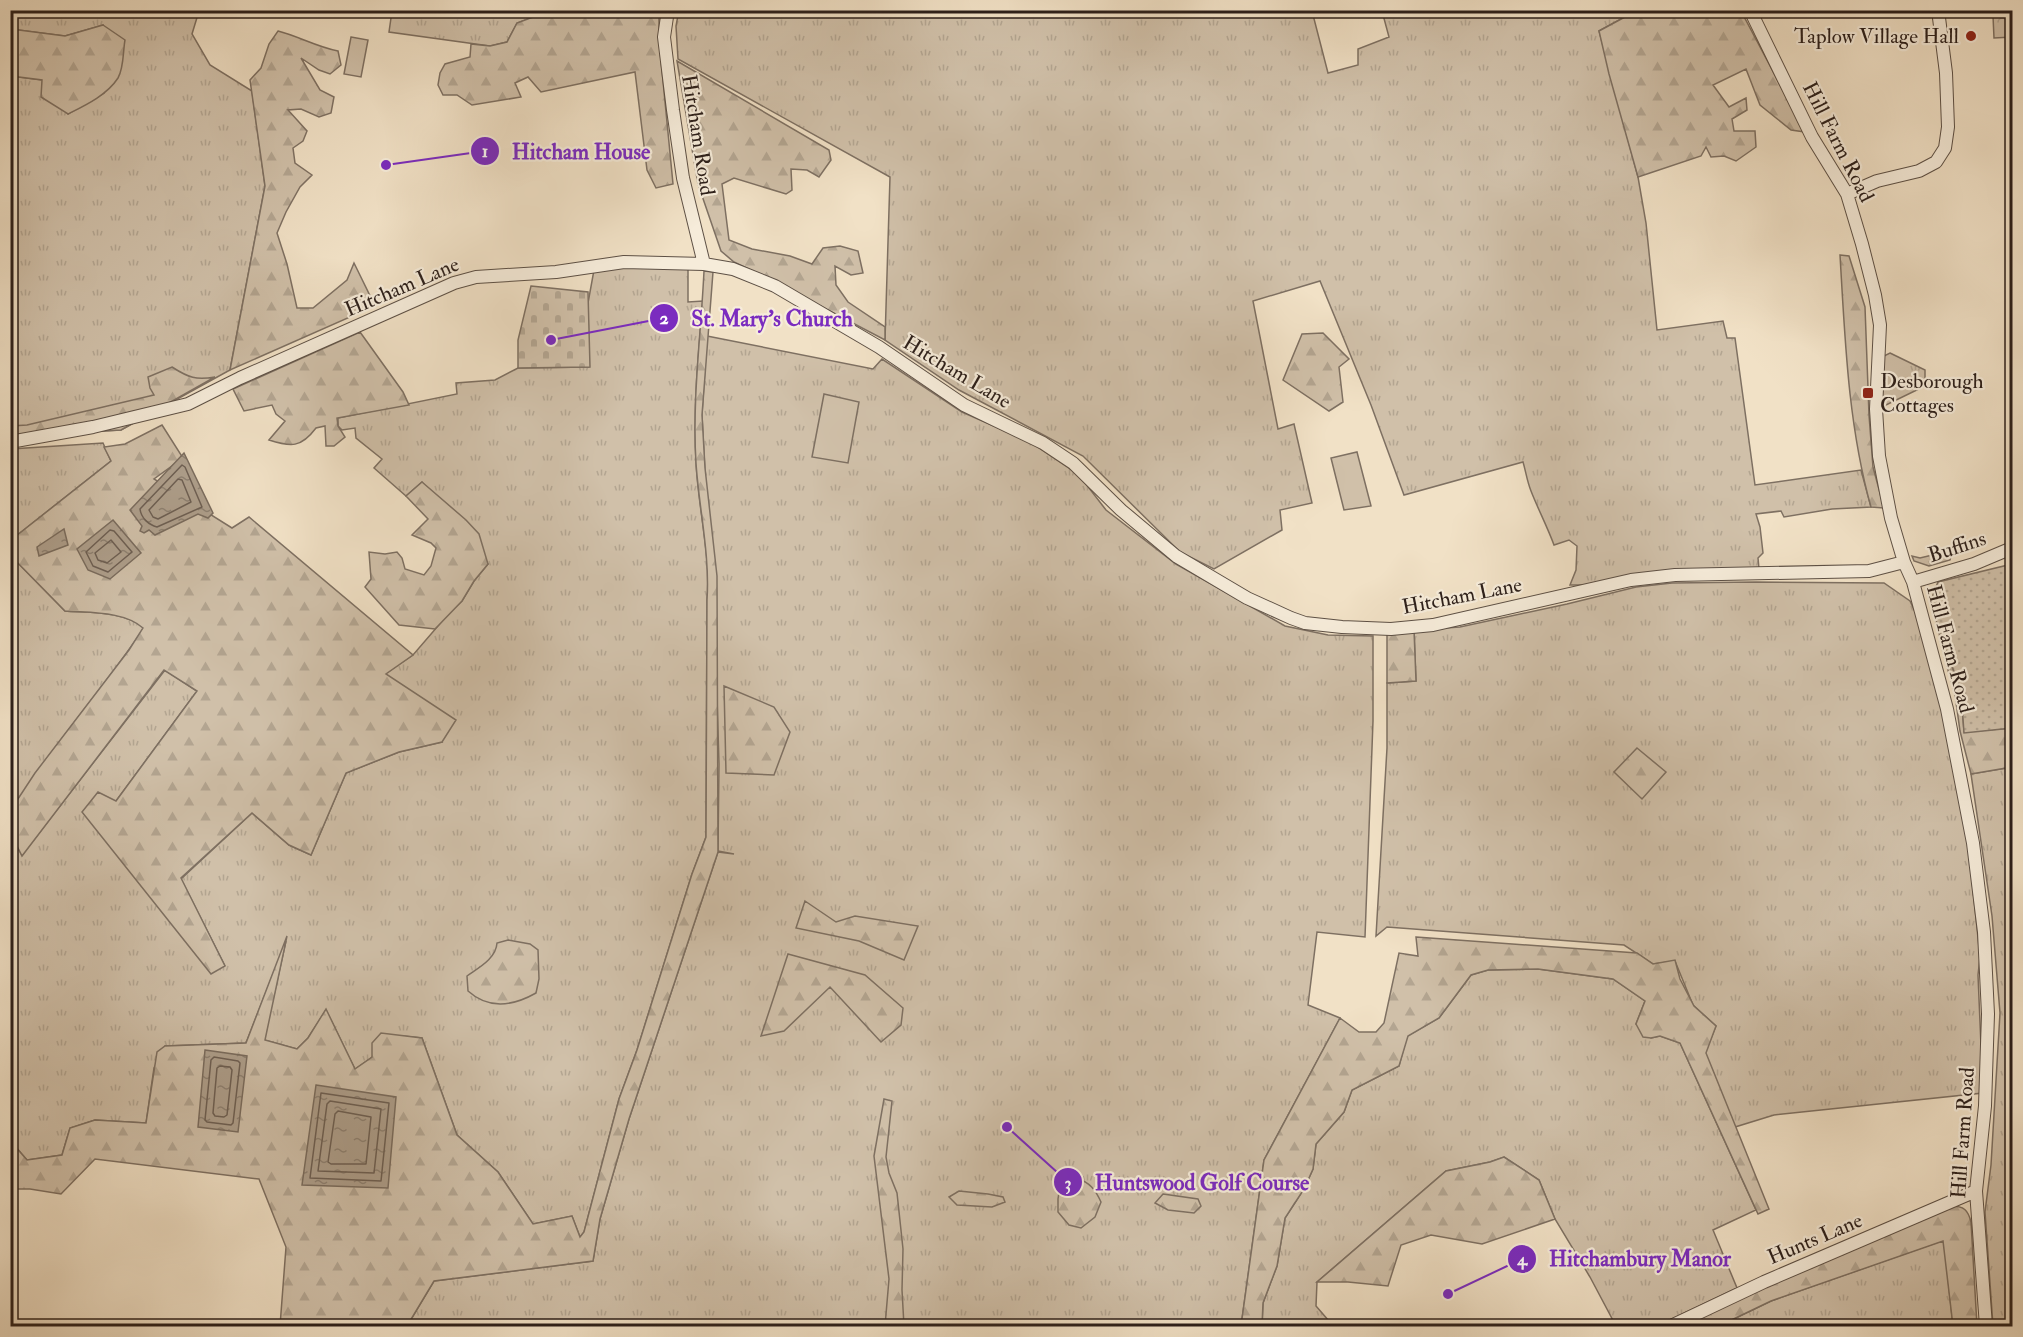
<svg xmlns="http://www.w3.org/2000/svg" width="2023" height="1337" font-family="'IM FELL Double Pica',serif">
  <style>
    .grass { fill: url(#grass-tufts); stroke: #7e7062; stroke-width: 1.5 }
    .forest { fill: url(#forest-firs); stroke: #7e7062; stroke-width: 1.5 }
    .cemetery { fill: url(#cemetery-stones); stroke: #7e7062; stroke-width: 1.5 }
    .park { fill: url(#park-crowns); stroke: #7e7062; stroke-width: 1.5 }
    .garden { fill: url(#garden-dots); stroke: #7e7062; stroke-width: 1.5 }
    .pitch { fill: #d0c0a9; stroke: #7e7062; stroke-width: 1.5 }
    .water { fill: url(#water-ripples); stroke: #7a6c5e; stroke-width: 1.5 }
    .lines { fill: none; stroke-linecap: round; stroke-linejoin: round }
    .shore { stroke: #6d5f53; stroke-width: 1.5 }
    .street-casing { stroke: #5d5045; stroke-width: 14 }
    .street { stroke: #f6ecda; stroke-width: 12 }
    .poi-dot { fill: #8f2418; stroke: #f6ecda; stroke-width: 2 }
    .labels { text-anchor: middle; dominant-baseline: central; stroke-width: 4.5; stroke-linejoin: round; paint-order: stroke }
    .poi-label { font-size: 21px; fill: #2c1f1a; stroke: #f6ecda; text-anchor: end }
    .street-label { font-size: 21px; fill: #2c1f1a; stroke: #f6ecda }
    .leader { fill: none; stroke: #7b2cbf; stroke-width: 2 }
    .callout-dot { fill: #7b2cbf; stroke: #f6ecda; stroke-width: 2 }
    .mark-label { font-size: 18px; text-anchor: middle; font-weight: bold; fill: #fff }
    .callout-label { font-size: 22px; text-anchor: middle; font-weight: bold; fill: #7b2cbf; stroke: #f6ecda; stroke-width: 4.5; stroke-linejoin: round; paint-order: stroke }
  </style>
  <defs>
    <pattern id="grass-tufts" width="24" height="20" patternUnits="userSpaceOnUse" patternTransform="scale(1.5)"><rect width="24" height="20" fill="#d0c0a9"/><path d="M3 7l-1-3M5 7V3M7 7l1-3M15 17l-1-3M17 17v-4M19 17l1-3" fill="none" stroke="#b3a591"/></pattern>
    <pattern id="forest-firs" width="22" height="20" patternUnits="userSpaceOnUse" patternTransform="scale(1.5)"><rect width="22" height="20" fill="#d0c0a9"/><path d="M5 1l3.5 6h-7zM16 11l3.5 6h-7z" fill="#b3a591"/></pattern>
    <pattern id="cemetery-stones" width="16" height="16" patternUnits="userSpaceOnUse" patternTransform="scale(1.5)"><rect width="16" height="16" fill="#d0c0a9"/><path d="M2 7V4a2 2 0 0 1 4 0v3zM10 15v-3a2 2 0 0 1 4 0v3z" fill="#b3a591"/></pattern>
    <pattern id="park-crowns" width="20" height="18" patternUnits="userSpaceOnUse" patternTransform="scale(1.5)"><rect width="20" height="18" fill="#d0c0a9"/><path d="M2 6a3 3 0 1 1 6 0M12 15a3 3 0 1 1 6 0" fill="none" stroke="#b3a591"/></pattern>
    <pattern id="garden-dots" width="8" height="8" patternUnits="userSpaceOnUse" patternTransform="scale(1.5)"><rect width="8" height="8" fill="#d0c0a9"/><path d="M2 2h.1M6 6h.1" fill="none" stroke="#b3a591" stroke-width="1.8" stroke-linecap="round"/></pattern>
    <pattern id="water-ripples" width="26" height="14" patternUnits="userSpaceOnUse" patternTransform="scale(1.5)"><rect width="26" height="14" fill="#ae9f8c"/><path d="M2 4q2-2 4 0t4 0M15 11q2-2 4 0t4 0" fill="none" stroke="#8e8172"/></pattern>
  </defs>
  <rect width="100%" height="100%" fill="#f1e1c6"/>
  <filter id="stains"><feTurbulence type="fractalNoise" baseFrequency=".00333" numOctaves="4"/><feColorMatrix values="0 0 0 0 .2 0 0 0 0 .09 0 0 0 0 .02 0 0 0 .5 -.17"/></filter>
  <radialGradient id="worn" r=".72"><stop offset=".6" stop-color="#630" stop-opacity="0"/><stop offset="1" stop-color="#630" stop-opacity=".3"/></radialGradient>
  <path class="grass" d="M 679,10 L 1312,11 L 1328,73 L 1358,65 L 1358,49 L 1389,37 L 1382,11 L 1636,11 L 1599,31 L 1638,177 L 1646,223 L 1657,330 L 1723,321 L 1727,338 L 1735,338 L 1755,485 L 1861,470 L 1871,507 L 1832,509 L 1784,517 L 1781,511 L 1756,514 L 1760,527 L 1763,553 L 1758,558 L 1759,569 L 1585,585 L 1570,585 L 1576,570 L 1577,546 L 1569,540 L 1554,545 C 1547,526 1538,509 1531,491 C 1527,481 1526,472 1523,462 L 1404,495 L 1371,405 L 1320,281 L 1253,301 L 1278,429 L 1294,424 L 1312,503 L 1280,510 L 1282,530 L 1214,569 L 1180,552 L 1083,456 L 959,390 L 885,340 L 890,177 L 678,59 L 676,26 Z
    M 11,11 L 199,11 L 192,34 L 210,65 L 252,91 L 265,186 L 230,370 L 121,430 L 11,436 L 11,76 L 43,80 L 68,114 L 104,93 L 103,25 L 65,36 L 11,29 Z
    M 392,11 L 549,11 L 517,23 L 507,42 L 490,46 L 389,32 Z
    M 624,264 L 688,265 L 688,302 L 703,301 C 698,355 693,408 696,462 C 698,509 711,554 707,600 L 706,837 L 692,874 L 637,1050 L 619,1099 L 584,1232 L 580,1237 L 572,1216 L 533,1224 L 498,1172 L 457,1135 L 422,1038 L 403,1036 L 355,1069 L 326,1010 L 308,1038 L 297,1049 L 264,1040 L 286,941 L 246,1043 L 165,1046 L 154,1068 L 146,1123 L 95,1120 L 70,1128 L 62,1155 L 27,1160 L 14,1145 L 11,1133 L 10,834 L 22,855 L 165,670 L 197,691 L 116,801 L 225,966 L 181,879 L 252,813 L 289,845 L 311,855 L 346,773 L 399,752 L 442,742 L 385,674 L 413,655 L 450,612 L 462,601 L 474,581 L 488,564 L 422,482 L 406,496 L 374,468 L 382,459 L 356,438 L 355,428 L 342,430 L 338,426 L 338,418 L 457,394 L 456,383 L 495,380 L 518,368 L 589,367 L 588,303 L 594,270 Z
    M 707,336 L 873,369 L 882,359 L 962,412 L 1030,442 L 1079,475 L 1106,510 L 1176,564 L 1285,626 L 1328,635 L 1373,636 L 1373,721 L 1365,937 L 1317,932 L 1308,1005 L 1340,1018 L 1264,1160 L 1241,1326 L 407,1326 L 434,1281 L 593,1261 L 600,1219 L 629,1119 L 718,852 L 734,854 L 718,851 L 719,764 L 717,697 L 702,415 Z
    M 1890,353 L 1925,370 L 1925,386 L 1886,405 L 1883,405 L 1882,402 L 1884,356 Z
    M 103,443 L 111,461 L 11,540 L 11,449 Z
    M 1953,550 L 1950,560 L 1929,566 L 1914,561 L 1912,556 L 1920,558 Z
    M 11,556 L 65,611 C 90,613 124,611 144,628 C 102,691 51,747 11,811 Z
    M 1756,582 L 1884,583 L 1910,601 L 1925,633 L 1963,794 L 1980,957 L 1978,975 L 1983,1093 L 1774,1115 L 1735,1127 L 1705,1053 L 1716,1026 L 1693,1005 L 1675,961 L 1653,964 L 1624,945 L 1387,927 L 1376,936 L 1387,748 L 1387,683 L 1416,681 L 1414,630 L 1460,627 L 1567,604 L 1636,587 L 1672,583 Z
    M 2012,767 L 2012,1326 L 1993,1326 L 1985,1212 L 1991,1165 L 2000,1013 L 1992,916 L 1971,774 Z
    M 1538,969 L 1613,979 L 1645,1001 L 1636,1024 L 1651,1038 L 1660,1036 L 1680,1043 L 1756,1210 L 1713,1230 L 1737,1288 L 1657,1326 L 1616,1326 L 1590,1277 L 1555,1219 L 1539,1180 L 1504,1157 L 1490,1162 L 1446,1171 L 1317,1282 L 1316,1306 L 1329,1321 L 1352,1326 L 1262,1326 L 1263,1303 L 1277,1266 L 1285,1218 L 1304,1189 L 1313,1169 L 1316,1144 L 1344,1112 L 1352,1090 L 1399,1066 L 1407,1036 L 1439,1018 L 1471,975 L 1488,970 Z
    M 1944,1240 L 1953,1326 L 1719,1326 L 1771,1301 Z"/>
  <path class="forest" d="M 549,11 L 659,11 L 659,40 L 673,184 L 656,188 L 647,170 L 635,72 L 541,92 L 528,77 L 515,83 L 521,97 L 472,105 L 457,95 L 443,95 L 438,85 L 440,73 L 445,64 L 470,57 L 471,44 L 490,46 L 507,42 L 517,23 Z
    M 1636,11 L 1741,11 L 1805,132 L 1791,130 L 1760,105 L 1746,69 L 1713,85 L 1729,107 L 1746,98 L 1747,110 L 1732,119 L 1734,131 L 1755,131 L 1756,147 L 1736,161 L 1724,156 L 1711,157 L 1706,147 L 1701,156 L 1638,177 L 1609,74 L 1599,31 Z
    M 103,25 L 125,40 C 123,50 124,68 118,78 C 107,95 86,105 68,114 L 41,97 L 42,80 L 11,76 L 11,29 L 65,36 Z
    M 278,31 C 298,36 317,47 338,51 L 341,65 L 330,74 L 319,70 L 301,58 L 320,90 L 334,97 L 331,113 L 319,117 L 301,109 L 288,110 L 307,131 L 303,141 L 293,148 L 295,163 L 312,175 L 300,187 L 286,212 L 277,233 L 287,264 L 297,308 L 313,308 L 347,280 L 354,263 L 375,306 L 230,370 L 265,186 L 250,80 L 261,68 L 269,44 Z
    M 677,61 L 829,150 L 831,160 L 819,177 L 807,170 L 791,169 L 792,190 L 786,194 L 734,178 L 722,184 L 729,240 L 752,249 L 790,256 L 812,264 L 823,248 L 840,246 L 858,251 L 863,273 L 851,275 L 835,266 L 836,285 L 848,302 L 885,327 L 885,340 L 763,276 L 734,262 L 721,251 L 698,184 Z
    M 1840,255 L 1849,256 L 1865,307 L 1869,415 L 1873,467 L 1884,508 L 1871,507 C 1848,425 1845,339 1840,255 Z
    M 704,271 L 713,272 L 702,415 L 705,468 L 717,576 L 718,852 L 629,1119 L 600,1219 L 593,1261 L 434,1281 L 407,1326 L 280,1326 L 286,1247 L 259,1179 L 95,1159 L 61,1194 L 30,1189 L 11,1189 L 10,1133 L 14,1145 L 27,1160 L 62,1155 L 70,1128 L 95,1120 L 146,1123 L 157,1052 L 165,1046 L 246,1043 L 287,936 L 265,1040 L 297,1049 L 308,1038 L 326,1009 L 355,1069 L 372,1057 L 372,1043 L 381,1033 L 422,1038 L 457,1135 L 498,1172 L 533,1224 L 572,1216 L 580,1237 L 584,1232 L 619,1099 L 637,1050 L 692,874 L 706,837 L 707,600 C 710,554 699,509 696,463 C 692,399 701,335 704,271 Z
    M 360,332 L 403,392 L 409,405 L 337,418 L 338,426 L 345,437 L 334,446 L 326,446 L 325,426 L 316,428 C 301,448 291,447 269,440 L 285,421 L 276,414 L 272,405 L 244,411 L 233,389 Z
    M 1323,333 L 1349,359 L 1339,367 L 1343,402 L 1329,411 L 1283,380 L 1302,334 Z
    M 172,367 C 189,378 196,380 215,377 L 121,430 L 11,436 L 11,426 L 27,425 L 154,395 L 150,388 L 148,377 Z
    M 162,425 L 183,458 L 154,479 L 232,528 L 249,517 L 413,655 L 386,674 L 456,720 L 442,742 L 399,752 L 346,773 L 311,855 L 289,845 L 252,813 L 181,878 L 225,966 L 211,974 L 82,812 L 98,792 L 116,801 L 197,691 L 164,670 L 22,856 L 11,834 L 10,811 L 35,773 L 129,650 L 143,628 C 124,611 90,613 65,611 L 11,556 L 11,540 L 111,461 L 104,447 L 125,444 Z
    M 422,482 L 466,520 L 479,534 L 488,564 L 474,581 L 462,601 L 435,629 L 399,625 L 365,587 L 371,579 L 369,552 L 385,554 L 397,552 L 402,558 L 405,569 L 424,575 L 431,566 L 436,548 L 431,543 L 412,535 L 428,519 L 406,496 Z
    M 1414,630 L 1416,681 L 1387,683 L 1387,634 Z
    M 1939,632 L 1961,690 L 1964,732 L 2012,728 L 2012,767 L 1971,774 L 1960,731 L 1955,695 L 1941,645 Z
    M 724,686 L 774,707 L 790,732 L 774,775 L 726,773 Z
    M 1637,748 L 1666,772 L 1642,799 L 1614,772 Z
    M 805,901 L 836,922 L 855,916 L 918,926 L 904,960 L 859,941 L 796,928 Z
    M 1416,937 L 1637,953 L 1653,964 L 1675,960 L 1680,979 L 1694,1006 L 1716,1026 L 1706,1053 L 1769,1209 L 1758,1214 L 1680,1043 L 1660,1036 L 1651,1038 L 1643,1037 L 1636,1024 L 1645,1001 L 1613,979 L 1538,969 L 1488,970 L 1471,975 L 1439,1018 L 1408,1036 L 1399,1066 L 1352,1090 L 1344,1112 L 1316,1144 L 1313,1169 L 1304,1189 L 1285,1218 L 1277,1266 L 1263,1303 L 1262,1326 L 1241,1326 L 1264,1160 L 1340,1018 L 1359,1032 L 1376,1032 L 1384,1023 L 1399,953 L 1418,956 Z
    M 508,940 L 530,944 L 538,950 L 539,979 L 536,993 C 513,1006 489,1010 468,991 L 467,976 C 478,968 496,959 497,943 Z
    M 788,954 L 865,975 L 903,1008 L 901,1025 L 881,1042 L 830,987 L 784,1031 L 761,1036 Z
    M 884,1099 L 892,1101 L 886,1157 L 889,1173 L 897,1193 L 903,1249 L 902,1290 L 904,1326 L 885,1326 L 889,1279 L 874,1156 Z
    M 1504,1157 L 1539,1180 L 1555,1219 L 1482,1244 L 1431,1235 L 1401,1245 L 1388,1286 L 1348,1282 L 1317,1282 L 1446,1171 L 1490,1162 Z
    M 1077,1178 C 1090,1183 1095,1189 1101,1202 L 1095,1217 L 1081,1228 L 1069,1225 L 1058,1212 L 1058,1199 L 1060,1186 Z
    M 959,1191 L 988,1194 L 1003,1197 L 1005,1202 L 992,1207 L 957,1205 L 949,1197 Z
    M 1163,1194 L 1198,1199 L 1201,1206 L 1194,1213 L 1168,1210 L 1155,1203 Z
    M 1951,1206 C 1964,1206 1968,1210 1971,1222 L 1977,1326 L 1953,1326 L 1943,1241 L 1771,1301 L 1719,1326 L 1676,1326 Z"/>
  <path class="cemetery" d="M 531,286 L 588,292 L 590,367 L 518,368 L 518,340 Z"/>
  <path class="park" d="M 1986,11 L 2012,11 L 2012,37 L 1994,38 L 1993,16 L 1989,15 Z"/>
  <path class="garden" d="M 2008,565 L 2012,599 L 2012,728 L 1964,733 L 1961,690 L 1939,632 L 1931,600 L 1938,582 Z"/>
  <path class="pitch" d="M 351,37 L 368,40 L 361,77 L 344,74 Z
    M 824,394 L 859,402 L 848,463 L 812,457 Z
    M 1357,452 L 1371,506 L 1344,510 L 1331,458 Z"/>
  <path class="water" d="M 184,453 L 213,513 L 208,518 L 198,514 L 155,535 L 149,530 L 144,533 L 140,531 L 142,526 L 130,510 Z
    M 113,520 L 141,553 L 110,579 L 88,570 L 77,549 Z
    M 64,529 L 68,545 L 39,556 L 37,547 Z
    M 205,1050 L 247,1056 L 238,1132 L 198,1127 Z
    M 316,1085 L 396,1097 L 388,1188 L 302,1185 Z"/>
  <g class="lines">
    <path class="shore" d="M 182,465 L 185,467 L 202,507 L 157,527 C 149,525 141,518 140,509 Z
      M 178,479 L 182,480 L 191,502 L 158,519 L 153,517 L 149,510 Z
      M 110,530 L 114,531 L 132,552 L 108,572 L 93,566 L 86,552 Z
      M 111,540 L 121,552 L 107,563 L 98,560 L 95,553 Z
      M 214,1057 L 238,1061 L 240,1063 L 233,1123 L 231,1125 L 207,1122 L 205,1120 L 211,1060 Z
      M 220,1066 L 230,1067 L 232,1070 L 227,1115 L 224,1117 L 215,1116 L 213,1113 L 217,1068 Z
      M 321,1093 L 389,1103 L 381,1181 L 310,1178 Z
      M 330,1101 L 381,1109 L 374,1173 L 318,1171 L 327,1104 Z
      M 338,1111 L 371,1117 L 366,1164 L 331,1164 L 328,1162 L 335,1114 Z"/>
    <defs>
      <path id="street" d="M 668,10 L 664,37 L 673,110 L 683,178 L 704,264
        M 1750,10 L 1812,137 L 1847,194 L 1862,244 L 1875,295 L 1880,325 L 1876,409 L 1879,456 L 1891,518 L 1904,562 L 1913,582 L 1947,709 L 1973,843 L 1984,932 L 1988,1014 L 1985,1106 L 1976,1191 L 1986,1326
        M 1847,194 L 1877,181 L 1919,171 L 1936,162 L 1945,148 L 1948,127 L 1946,73 L 1938,10
        M 10,442 L 93,427 L 188,404 L 240,378 L 454,283 L 476,277 L 556,272 L 624,262 L 704,264 L 733,269 L 775,286 L 879,347 L 964,405 L 1043,443 L 1073,463 L 1121,510 L 1176,556 L 1247,598 L 1291,618 L 1305,623 L 1342,627 L 1391,629 L 1433,625 L 1631,580 L 1675,575 L 1869,571 L 1904,562
        M 1913,582 L 1974,564 L 2012,548
        M 1671,1326 L 1764,1282 L 1976,1191"/>
    </defs>
    <use href="#street" class="street-casing"/>
    <use href="#street" class="street"/>
  </g>
  <g class="poi-dot">
    <circle cx="1971" cy="36" r="6"/>
    <rect x="1862" y="387" width="12" height="12" rx="3"/>
  </g>
  <g class="labels">
    <g class="poi-label">
      <text x="1959" y="36">Taplow Village Hall</text>
      <text x="1880" y="381" text-anchor="start">Desborough<tspan x="1880" dy="24">Cottages</tspan></text>
    </g>
    <g class="street-label">
      <text transform="translate(698 135) rotate(81)">Hitcham Road</text>
      <text transform="translate(1838 142) rotate(63)">Hill Farm Road</text>
      <text transform="translate(402 287) rotate(-23)">Hitcham Lane</text>
      <text transform="translate(957 372) rotate(31)">Hitcham Lane</text>
      <text transform="translate(1957 547) rotate(-18)">Buffins</text>
      <text transform="translate(1462 596) rotate(-11)">Hitcham Lane</text>
      <text transform="translate(1950 649) rotate(75)">Hill Farm Road</text>
      <text transform="translate(1963 1133) rotate(-86)">Hill Farm Road</text>
      <text transform="translate(1815 1239) rotate(-23)">Hunts Lane</text>
    </g>
  </g>
  <path class="leader" d="M386 165L485 151M551 340L664 318M1007 1127L1068 1182M1448 1294L1522 1259"/>
  <g class="callout-dot">
    <circle cx="386" cy="165" r="6"/>
    <circle cx="551" cy="340" r="6"/>
    <circle cx="1007" cy="1127" r="6"/>
    <circle cx="1448" cy="1294" r="6"/>
    <circle cx="485" cy="151" r="15"/>
    <circle cx="664" cy="318" r="15"/>
    <circle cx="1068" cy="1182" r="15"/>
    <circle cx="1522" cy="1259" r="15"/>
  </g>
  <g class="mark-label">
    <text x="485" y="157">1</text>
    <text x="664" y="324">2</text>
    <text x="1068" y="1189">3</text>
    <text x="1522" y="1265">4</text>
  </g>
  <g class="callout-label">
    <text x="581" y="159">Hitcham House</text>
    <text x="772" y="326">St. Mary's Church</text>
    <text x="1202" y="1190">Huntswood Golf Course</text>
    <text x="1640" y="1266">Hitchambury Manor</text>
  </g>
  <rect width="2023" height="1337" fill="none" stroke="#f1e1c6" stroke-width="36"/>
  <rect x="12" y="12" width="1999" height="1313" fill="none" stroke="#2c1f1a" stroke-width="3"/>
  <rect x="18" y="18" width="1987" height="1301" fill="none" stroke="#2c1f1a" stroke-width="1.5"/>
  <rect width="100%" height="100%" filter="url(#stains)"/>
  <rect width="100%" height="100%" fill="url(#worn)"/>
</svg>
